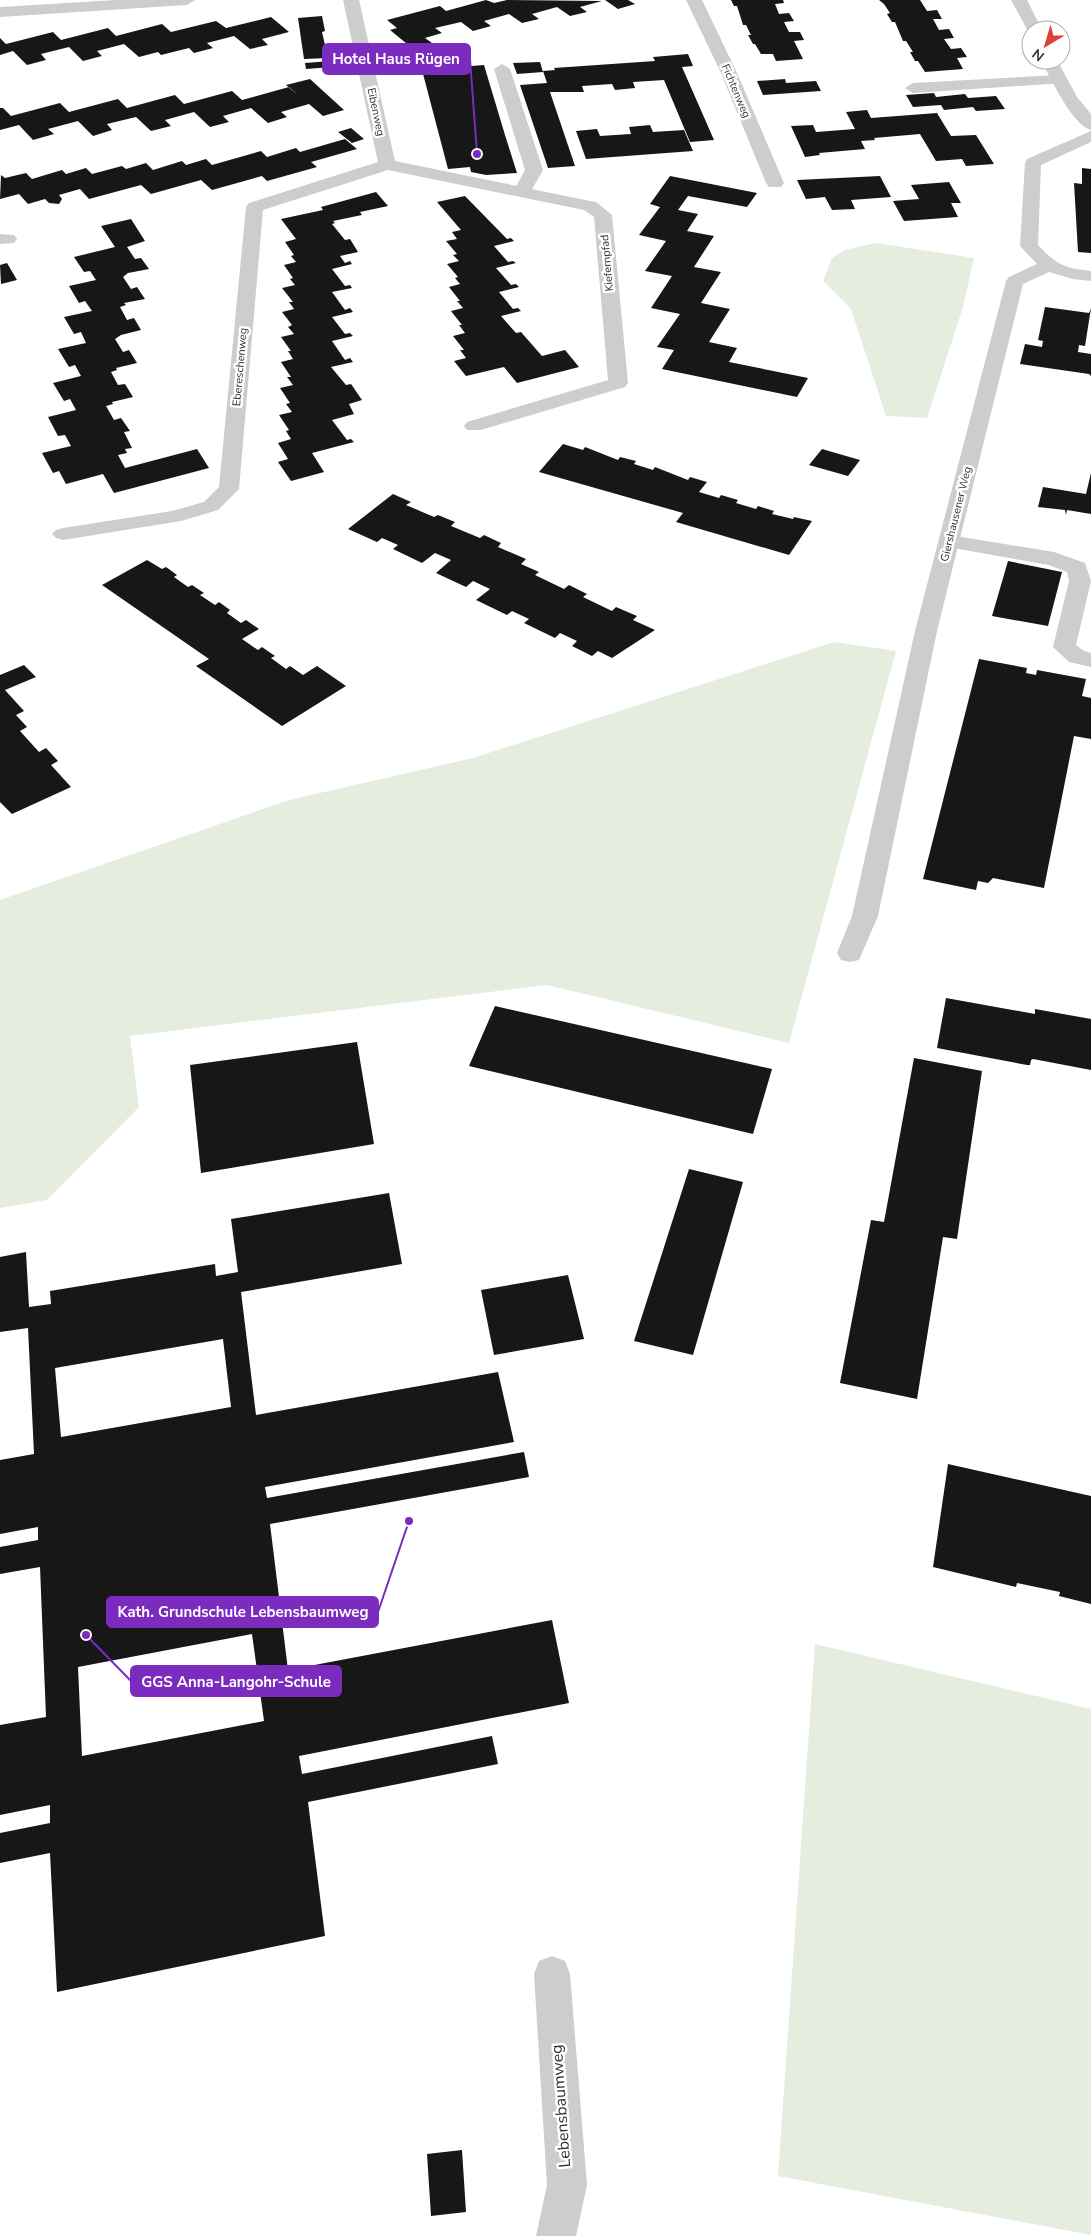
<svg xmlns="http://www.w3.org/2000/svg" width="1091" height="2236" font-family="'Nunito Sans',sans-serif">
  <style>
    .green { fill: #e5eddf }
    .building { fill: #171717; fill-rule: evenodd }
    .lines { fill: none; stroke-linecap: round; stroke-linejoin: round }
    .lane { fill: #cdcdcd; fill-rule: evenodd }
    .street { fill: #cdcdcd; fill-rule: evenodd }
    .labels { text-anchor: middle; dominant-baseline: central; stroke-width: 5; stroke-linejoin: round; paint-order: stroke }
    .far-street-label { font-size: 11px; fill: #303030; stroke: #fff }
    .near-street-label { font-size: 16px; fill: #303030; stroke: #fff }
    .leader { fill: none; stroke: #7b2cbf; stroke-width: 2 }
    .callout-dot { fill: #7b2cbf; stroke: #fff; stroke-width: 2 }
    .callout { fill: #7b2cbf; stroke: #7b2cbf; stroke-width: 2 }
    .callout-label { font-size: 15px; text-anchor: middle; font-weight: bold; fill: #fff }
  </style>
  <rect width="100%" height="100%" fill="#fff"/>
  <path class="green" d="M 876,243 L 974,258 L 963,307 L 927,418 L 886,416 L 851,309 L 823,281 L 832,258 L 845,250 Z
    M 834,642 L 896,651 L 789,1043 L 547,985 L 130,1036 L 139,1107 L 47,1200 L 0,1208 L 0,900 L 289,800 L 473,758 Z
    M 815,1644 L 1091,1709 L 1091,2235 L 778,2176 Z"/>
  <path class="building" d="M 486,0 L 494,3 L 507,0 L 602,1 L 580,7 L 587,12 L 570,16 L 557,7 L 532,14 L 539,19 L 522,23 L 509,14 L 484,21 L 491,26 L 473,31 L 461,22 L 435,28 L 442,33 L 425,38 L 432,43 L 412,48 L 390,30 L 397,28 L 387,20 L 440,6 L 446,11 Z
    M 605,0 L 628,0 L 635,4 L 618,9 Z
    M 731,0 L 783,0 L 784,3 L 775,4 L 779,14 L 789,13 L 794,21 L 784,22 L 789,32 L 800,32 L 804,40 L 794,41 L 803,59 L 776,61 L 773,54 L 761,54 L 755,44 L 753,44 L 748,35 L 751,35 L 746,25 L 743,25 L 737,6 L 734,6 Z
    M 879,0 L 920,0 L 927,11 L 937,10 L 942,19 L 933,19 L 939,30 L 949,29 L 954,38 L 944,39 L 951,49 L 961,48 L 967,57 L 957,58 L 963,69 L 925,72 L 918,61 L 915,61 L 910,52 L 913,52 L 906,41 L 903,41 L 895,22 L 892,22 L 887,14 L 890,13 L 884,4 Z
    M 322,16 L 325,31 L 322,32 L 328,58 L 304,59 L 298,18 Z
    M 271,17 L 289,32 L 262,39 L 268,45 L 250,49 L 234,36 L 207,43 L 213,48 L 194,53 L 189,48 L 161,55 L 158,52 L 139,57 L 124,44 L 97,51 L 102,56 L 83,61 L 69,47 L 41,54 L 46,60 L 27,65 L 13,51 L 0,55 L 0,38 L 6,44 L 53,32 L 61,40 L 108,28 L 116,36 L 162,24 L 171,32 L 216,21 L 226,28 Z
    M 688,54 L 693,66 L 682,67 L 714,140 L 690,142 L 664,80 L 633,82 L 635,88 L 615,90 L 612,84 L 582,86 L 584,92 L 550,92 L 575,166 L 548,168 L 520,85 L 547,83 L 543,71 L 555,70 L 554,68 L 655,61 L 653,57 Z
    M 331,61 L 332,67 L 306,69 L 305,63 Z
    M 540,62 L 543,72 L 517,74 L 513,63 Z
    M 484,65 L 505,135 L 517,173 L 486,175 L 471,172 L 470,167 L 448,169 L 422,70 Z
    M 310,79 L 344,110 L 323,116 L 309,104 L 281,112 L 287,117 L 268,123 L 251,108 L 223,116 L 229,122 L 210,127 L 194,112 L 165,120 L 171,126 L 151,131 L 136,117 L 107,124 L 112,130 L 93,136 L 78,121 L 48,129 L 54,134 L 33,140 L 19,125 L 0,130 L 0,108 L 3,108 L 11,116 L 60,103 L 69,112 L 118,99 L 127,108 L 175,95 L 184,104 L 232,91 L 242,100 L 289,87 L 299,96 L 286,85 Z
    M 785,79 L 786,83 L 816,81 L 821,91 L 763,95 L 757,81 Z
    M 934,93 L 936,97 L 965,94 L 968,98 L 996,96 L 1005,109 L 976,111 L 973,107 L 944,110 L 941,105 L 913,107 L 906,95 Z
    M 867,110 L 871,118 L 937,113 L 951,136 L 976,135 L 994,164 L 966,166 L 962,159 L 936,161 L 920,134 L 874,138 L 875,140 L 861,141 L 865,149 L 819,153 L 820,155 L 805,157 L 791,126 L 813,125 L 816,132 L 855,129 L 846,112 Z
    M 650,125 L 653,132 L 684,130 L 693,151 L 586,159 L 576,131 L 597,129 L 600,136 L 631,134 L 629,127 Z
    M 351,128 L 364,139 L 352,143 L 338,132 Z
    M 345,139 L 357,149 L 311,162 L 317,167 L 267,181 L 262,176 L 212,190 L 201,180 L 151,194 L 141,185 L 89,199 L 80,189 L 59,195 L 62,199 L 59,204 L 49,203 L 45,199 L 28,204 L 19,194 L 0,199 L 1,175 L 5,178 L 26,173 L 32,179 L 62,170 L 66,174 L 86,168 L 92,174 L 122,166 L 126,169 L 146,163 L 153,170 L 182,161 L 186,165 L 206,159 L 212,165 L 261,151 L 267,157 L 296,148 L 300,152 Z
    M 1082,168 L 1091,169 L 1091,253 L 1078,252 L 1074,183 L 1082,184 Z
    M 670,176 L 757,193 L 747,207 L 688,196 L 678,210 L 698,214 L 687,231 L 714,236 L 694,267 L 721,272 L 701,303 L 730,309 L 709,342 L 737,348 L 729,362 L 808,378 L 797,397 L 662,369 L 674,350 L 657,347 L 680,314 L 651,308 L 672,276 L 645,271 L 666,241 L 639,235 L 660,207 L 650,204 Z
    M 880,176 L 891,197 L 851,200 L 855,209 L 832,210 L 825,197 L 806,199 L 797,180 Z
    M 949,182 L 961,203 L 951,203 L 958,217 L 904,221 L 893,201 L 919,199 L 911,185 Z
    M 376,192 L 388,206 L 360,212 L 362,215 L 333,221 L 335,223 L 332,224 L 345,240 L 350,239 L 358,252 L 340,256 L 345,263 L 350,261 L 352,264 L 332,269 L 345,286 L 350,285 L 352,288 L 332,292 L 345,310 L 350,308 L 353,312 L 332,317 L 345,334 L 350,333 L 353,336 L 332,341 L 345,360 L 350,358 L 353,362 L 331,367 L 346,385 L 351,384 L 362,400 L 349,404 L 354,414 L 332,420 L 347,440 L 351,439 L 354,442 L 312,453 L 324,472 L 291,481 L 278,462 L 288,459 L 278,443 L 291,439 L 286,431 L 289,430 L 279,415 L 292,412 L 286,404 L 290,403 L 280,388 L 293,385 L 287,377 L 291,377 L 281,362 L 293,359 L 288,351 L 291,351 L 281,337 L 294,334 L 288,327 L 292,325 L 282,312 L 294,309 L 289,302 L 293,302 L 282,288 L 295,285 L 290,279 L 293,278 L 284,265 L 296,262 L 291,256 L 294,255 L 285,242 L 296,239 L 281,219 L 323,210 L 321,207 Z
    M 465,196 L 507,239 L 511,238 L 514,241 L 494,246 L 508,262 L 513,261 L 516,263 L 496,268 L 511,285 L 516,284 L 519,287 L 499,292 L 513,309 L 518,308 L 521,311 L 501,316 L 516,333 L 521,332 L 542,356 L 565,350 L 579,367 L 517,383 L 504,367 L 466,376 L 454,361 L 466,358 L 460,350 L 464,350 L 453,336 L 465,333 L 459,325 L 462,325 L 451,311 L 463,308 L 457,301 L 460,301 L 449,287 L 460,284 L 455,278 L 458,277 L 447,264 L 459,261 L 453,255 L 457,254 L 446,241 L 457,239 L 452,232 L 461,230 L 437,202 Z
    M 131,219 L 145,241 L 127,247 L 135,259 L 141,258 L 149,269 L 128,273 L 123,277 L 131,289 L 137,287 L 145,299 L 124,303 L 126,305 L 120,307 L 127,320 L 134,318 L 141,330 L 121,335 L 115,339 L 123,352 L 129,350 L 137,363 L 116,368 L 117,370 L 111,372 L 118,385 L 125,384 L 133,397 L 112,402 L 113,404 L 106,406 L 114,420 L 121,418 L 130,431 L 124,432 L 132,448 L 125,449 L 127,453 L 118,455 L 125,468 L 197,449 L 209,468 L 114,493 L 103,474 L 66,484 L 59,471 L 53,473 L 42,453 L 71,446 L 65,435 L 58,436 L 48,417 L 76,410 L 70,399 L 64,401 L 53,383 L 81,376 L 75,365 L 69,367 L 58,349 L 86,343 L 81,332 L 74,334 L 64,317 L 92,311 L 85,301 L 79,303 L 69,286 L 96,280 L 90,271 L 84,272 L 74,257 L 115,247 L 101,226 Z
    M 7,263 L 17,280 L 1,284 L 0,265 Z
    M 1045,307 L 1089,313 L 1091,308 L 1085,346 L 1079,345 L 1078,352 L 1091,354 L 1091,376 L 1089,374 L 1020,364 L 1025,344 L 1042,347 L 1043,341 L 1038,340 Z
    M 563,444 L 583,450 L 585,447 L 618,460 L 620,457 L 636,461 L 634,464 L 653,470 L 655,467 L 688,480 L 690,477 L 707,482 L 699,492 L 719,498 L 721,495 L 738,500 L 736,503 L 756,509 L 758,506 L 774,511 L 772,514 L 793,519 L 794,517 L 812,521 L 789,555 L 676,522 L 683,513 L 539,472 Z
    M 822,449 L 860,460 L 848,476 L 809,465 Z
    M 1091,473 L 1091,514 L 1067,510 L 1066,515 L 1065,510 L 1038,507 L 1043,487 L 1086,494 Z
    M 393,494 L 411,502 L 406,505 L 434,517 L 438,515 L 455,522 L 451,526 L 480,538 L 484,535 L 501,543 L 498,547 L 526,559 L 521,564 L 539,572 L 535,575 L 564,589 L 569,585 L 587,594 L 583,597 L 612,611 L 616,607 L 637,616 L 633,620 L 655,630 L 612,658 L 598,651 L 592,656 L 572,646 L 577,641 L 560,633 L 555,638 L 524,623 L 529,619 L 512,611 L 507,615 L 476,600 L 490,589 L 473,581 L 466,587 L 436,573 L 451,560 L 435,553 L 422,563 L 393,549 L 398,545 L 382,538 L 377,542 L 348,529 Z
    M 147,560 L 162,569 L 166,567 L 177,575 L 174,577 L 188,587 L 192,585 L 204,593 L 200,595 L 215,605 L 219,602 L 230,610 L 227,613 L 241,623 L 246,620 L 259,629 L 242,639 L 258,650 L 262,647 L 275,656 L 271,658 L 286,669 L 290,666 L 303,675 L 317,666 L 346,686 L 282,726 L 196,666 L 209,659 L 102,585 Z
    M 1008,561 L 1062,572 L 1048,626 L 992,616 Z
    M 979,659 L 1027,668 L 1026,673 L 1036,675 L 1037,670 L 1086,679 L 1082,696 L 1091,698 L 1091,739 L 1074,736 L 1044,888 L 993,878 L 988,883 L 978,881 L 976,890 L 923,879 Z
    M 24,665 L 36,677 L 5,690 L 24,711 L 16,715 L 27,727 L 20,731 L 39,752 L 46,748 L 58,761 L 51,765 L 71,787 L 12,814 L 0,802 L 0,675 Z
    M 946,998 L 1035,1014 L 1035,1009 L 1091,1019 L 1091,1070 L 1033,1059 L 1031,1060 L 1030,1065 L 1027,1065 L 937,1048 Z
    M 495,1006 L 772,1069 L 753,1134 L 469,1066 Z
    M 357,1042 L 374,1144 L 201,1173 L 190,1065 Z
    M 914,1058 L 982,1071 L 957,1239 L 943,1237 L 917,1399 L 840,1383 L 871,1220 L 884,1222 Z
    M 689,1169 L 743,1182 L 693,1355 L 634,1341 Z
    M 389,1193 L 402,1264 L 241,1292 L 256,1415 L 498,1372 L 514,1442 L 265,1487 L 267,1498 L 524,1452 L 529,1477 L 270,1524 L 288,1670 L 552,1620 L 569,1703 L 299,1756 L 302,1774 L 492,1736 L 498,1764 L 308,1802 L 325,1936 L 57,1992 L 50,1853 L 0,1863 L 0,1833 L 50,1823 L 50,1805 L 0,1815 L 0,1725 L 46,1717 L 40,1567 L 0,1574 L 0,1547 L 38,1540 L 38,1527 L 0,1534 L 0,1460 L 34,1454 L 28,1328 L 0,1332 L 0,1257 L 26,1252 L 29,1307 L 51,1304 L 50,1291 L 215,1264 L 216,1276 L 238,1272 L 231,1219 ZM 223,1339 L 231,1407 L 61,1437 L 55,1368 ZM 252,1634 L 264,1721 L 82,1756 L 78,1667 Z
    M 568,1275 L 584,1339 L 494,1355 L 481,1290 Z
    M 948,1464 L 1091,1496 L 1091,1604 L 1059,1596 L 1060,1592 L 1017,1583 L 1016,1587 L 933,1567 Z
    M 462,2150 L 466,2212 L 431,2216 L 427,2154 Z"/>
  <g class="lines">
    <path class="lane" d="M 502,64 L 510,69 L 543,170 L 528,196 L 516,196 L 513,192 L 525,170 L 494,69 Z
      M 1059,75 L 1067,80 L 1065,83 L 913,93 L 905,88 L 913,83 Z
      M 949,535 L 1054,552 L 1085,563 L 1091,581 L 1076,645 L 1084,651 L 1091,653 L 1091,667 L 1069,662 L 1053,647 L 1069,581 L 1067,572 L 1049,565 L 942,546 L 938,541 L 942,536 Z"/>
    <path class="street" d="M 116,0 L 195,0 L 187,5 L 0,17 L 0,7 Z
      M 343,0 L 359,0 L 395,161 L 590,201 L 596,202 L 612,215 L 628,383 L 625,387 L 481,430 L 467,430 L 464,426 L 467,422 L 608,380 L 594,217 L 584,210 L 388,170 L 263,210 L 239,489 L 218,510 L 181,521 L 63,540 L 56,538 L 52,534 L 56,530 L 63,528 L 172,511 L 204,502 L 219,487 L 246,207 L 249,203 L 378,162 Z
      M 686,0 L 702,0 L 737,73 L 784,183 L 781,187 L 769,187 L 766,183 L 721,73 Z
      M 1011,0 L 1027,0 L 1042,30 L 1031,30 L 1031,34 L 1029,33 Z
      M 1041,60 L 1057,60 L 1077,97 L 1091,114 L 1091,130 C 1072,125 1050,77 1041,60 Z
      M 1091,131 L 1091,142 L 1041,165 L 1038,245 C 1057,265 1064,268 1091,271 L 1091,281 L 1073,279 L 1049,272 L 1023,284 L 937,631 L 878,916 L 859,960 L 850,962 L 841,960 L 837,953 L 852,916 L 915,631 L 1006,281 L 1009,277 L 1037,264 L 1020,246 L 1025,163 L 1027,159 Z
      M 0,234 L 14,235 L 17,239 L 14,243 L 0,244 Z
      M 552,1956 L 565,1961 L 570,1974 L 587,2185 L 576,2236 L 536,2236 L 547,2185 L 534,1974 L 539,1961 Z"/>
  </g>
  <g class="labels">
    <g class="far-street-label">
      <text transform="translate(736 91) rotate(67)">Fichtenweg</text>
      <text transform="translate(376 112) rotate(78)">Eibenweg</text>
      <text transform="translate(607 263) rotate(-95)">Kiefernpfad</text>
      <text transform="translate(240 367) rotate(-85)">Ebereschenweg</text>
      <text transform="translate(956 514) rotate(-76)">Giershausener Weg</text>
    </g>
    <g class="near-street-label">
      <text transform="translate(561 2106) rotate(-94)">Lebensbaumweg</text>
    </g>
  </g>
  <path class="leader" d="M477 154L470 59M409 1521L378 1612M86 1635L131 1681"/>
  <g class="callout-dot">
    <circle cx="477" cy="154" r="5"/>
    <circle cx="409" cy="1521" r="5"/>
    <circle cx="86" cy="1635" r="5"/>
  </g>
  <g class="callout">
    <rect x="323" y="44" width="147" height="30" rx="5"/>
    <rect x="107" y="1597" width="271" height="30" rx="5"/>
    <rect x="131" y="1666" width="210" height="30" rx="5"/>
  </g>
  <g class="callout-label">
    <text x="396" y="64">Hotel Haus Rügen</text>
    <text x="243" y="1617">Kath. Grundschule Lebensbaumweg</text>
    <text x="236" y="1687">GGS Anna-Langohr-Schule</text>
  </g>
  <g transform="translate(1046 45) rotate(218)"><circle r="24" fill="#ffffff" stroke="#acacac"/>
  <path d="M0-4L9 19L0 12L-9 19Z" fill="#de413c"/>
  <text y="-8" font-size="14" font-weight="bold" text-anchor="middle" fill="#303030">N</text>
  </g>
</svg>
